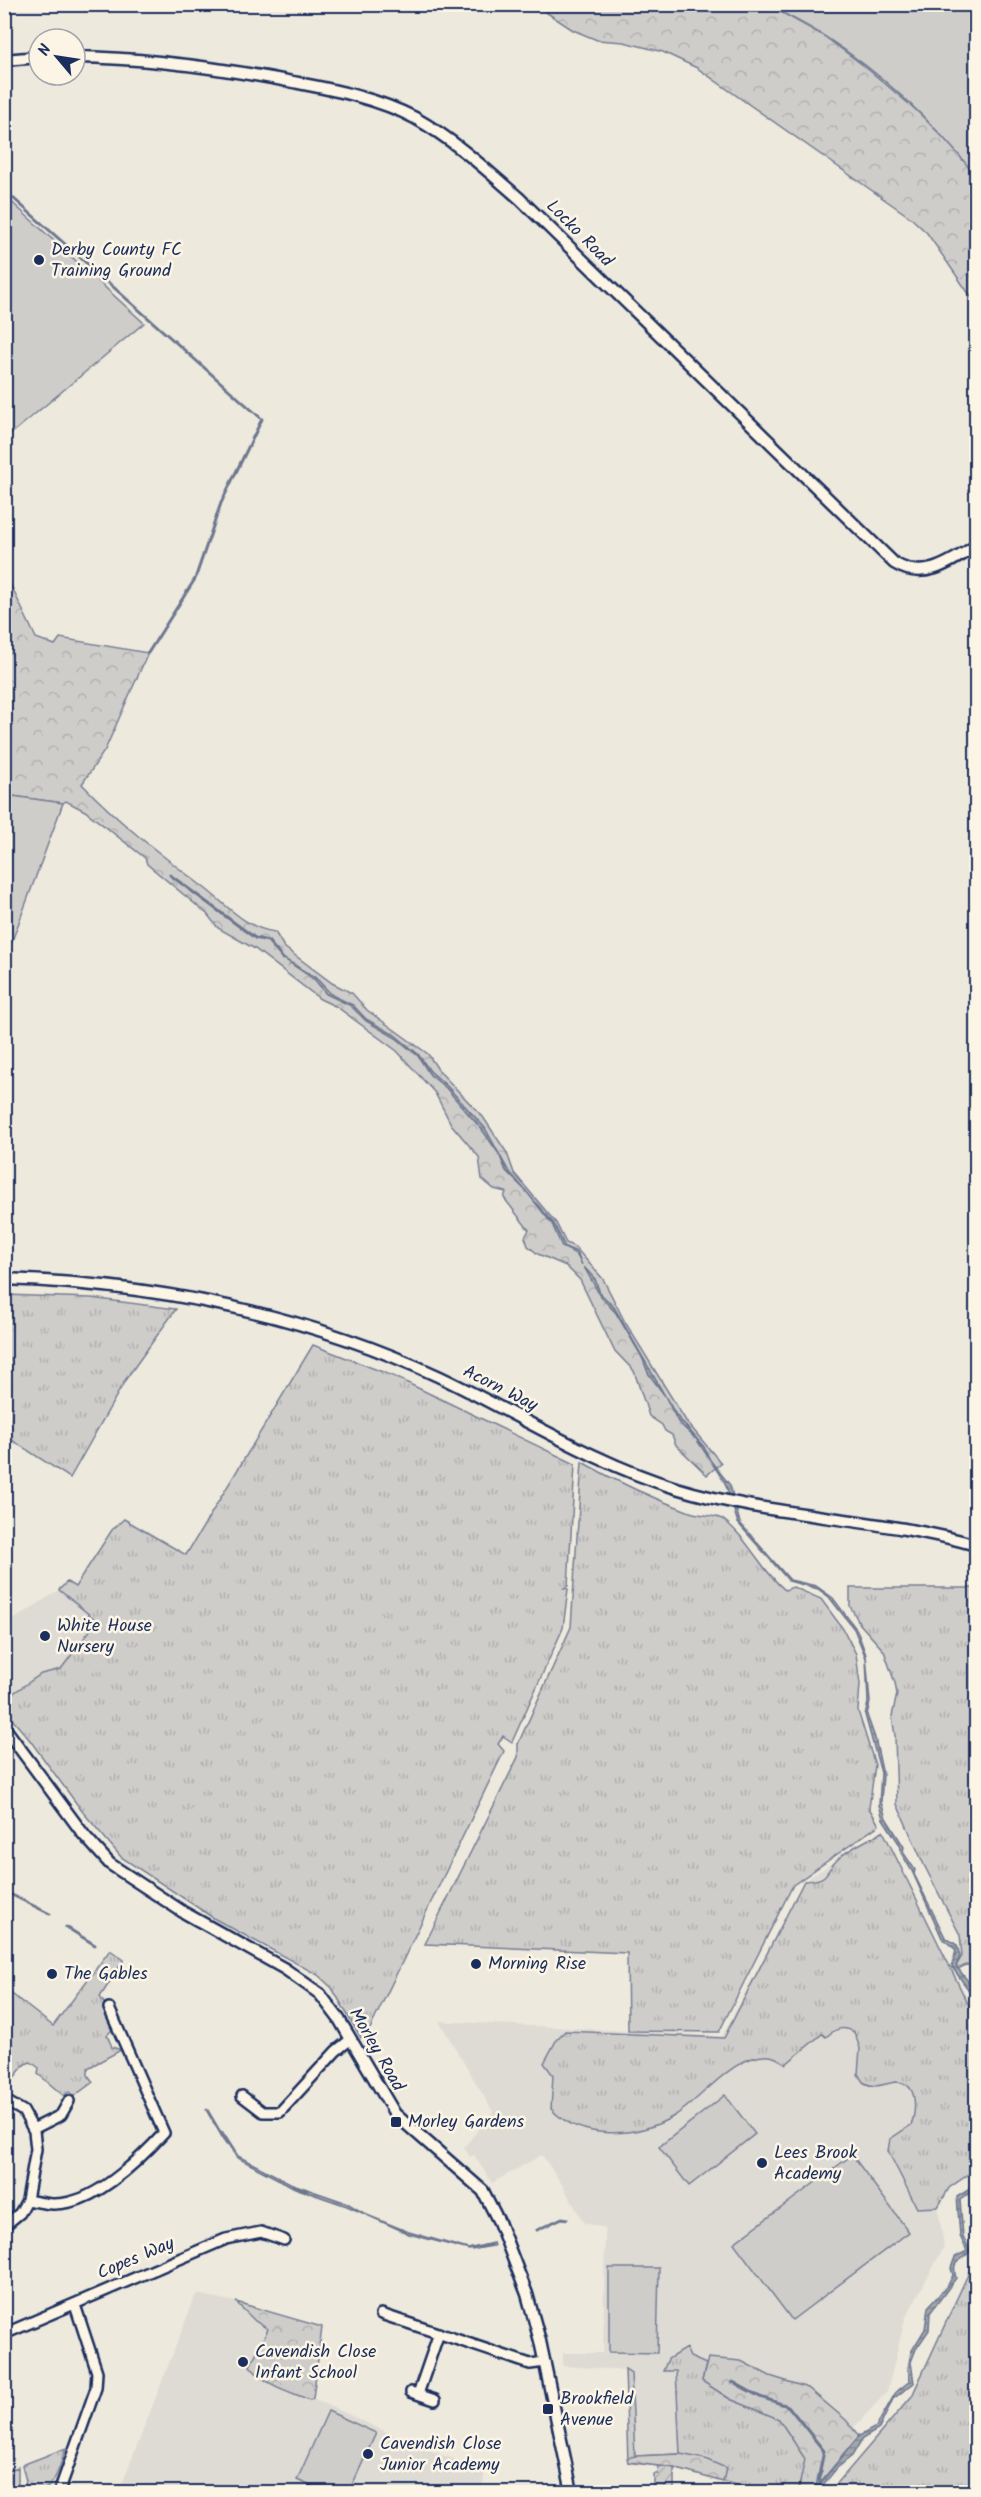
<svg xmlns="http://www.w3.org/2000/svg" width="981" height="2497" font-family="Kalam,sans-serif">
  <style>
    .built { fill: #dedbd4 }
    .grass { fill: url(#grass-tufts); stroke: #757e94; stroke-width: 1.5 }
    .forest { fill: url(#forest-crowns); stroke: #757e94; stroke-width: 1.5 }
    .park { fill: #cfcdca; stroke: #757e94; stroke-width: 1.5 }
    .garden { fill: url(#garden-furrows); stroke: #757e94; stroke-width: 1.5 }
    .water { fill: url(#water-rules); stroke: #6c778f; stroke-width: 1.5 }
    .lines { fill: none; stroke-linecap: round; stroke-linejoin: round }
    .stream { stroke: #6c778f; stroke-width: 3 }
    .minor-casing { stroke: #1b2f5e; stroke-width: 14 }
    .tertiary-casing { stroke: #1b2f5e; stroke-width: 15 }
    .minor { stroke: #fcf5e5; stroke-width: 9 }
    .tertiary { stroke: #fcf5e5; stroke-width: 10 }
    .poi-dot { fill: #1b2f5e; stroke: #fcf5e5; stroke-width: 2 }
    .labels { text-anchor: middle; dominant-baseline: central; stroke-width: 5; stroke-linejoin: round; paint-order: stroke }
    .street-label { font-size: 18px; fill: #1b2f5e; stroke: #fcf5e5 }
    .poi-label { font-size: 18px; fill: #1b2f5e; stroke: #fcf5e5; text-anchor: start }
  </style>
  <defs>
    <pattern id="grass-tufts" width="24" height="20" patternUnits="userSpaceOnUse" patternTransform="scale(1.5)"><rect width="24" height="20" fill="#cfcdca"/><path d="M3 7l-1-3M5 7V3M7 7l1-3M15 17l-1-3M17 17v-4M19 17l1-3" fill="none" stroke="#b1b0b0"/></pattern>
    <pattern id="forest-crowns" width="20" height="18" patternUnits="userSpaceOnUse" patternTransform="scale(1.5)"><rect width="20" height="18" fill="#cfcdca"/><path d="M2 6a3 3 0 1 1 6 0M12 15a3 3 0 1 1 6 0" fill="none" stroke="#b1b0b0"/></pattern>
    <pattern id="garden-furrows" width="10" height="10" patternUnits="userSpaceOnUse" patternTransform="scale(1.5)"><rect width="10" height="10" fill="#cfcdca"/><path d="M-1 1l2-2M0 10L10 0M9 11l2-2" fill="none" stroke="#b1b0b0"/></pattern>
    <pattern id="water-rules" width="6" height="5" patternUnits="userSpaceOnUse" patternTransform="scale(1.5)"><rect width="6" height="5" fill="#a2a7af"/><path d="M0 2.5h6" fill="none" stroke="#838892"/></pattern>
  </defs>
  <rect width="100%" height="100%" fill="#eee9dd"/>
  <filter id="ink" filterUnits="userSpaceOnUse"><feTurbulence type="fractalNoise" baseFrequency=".0167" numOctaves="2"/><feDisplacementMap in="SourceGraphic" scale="12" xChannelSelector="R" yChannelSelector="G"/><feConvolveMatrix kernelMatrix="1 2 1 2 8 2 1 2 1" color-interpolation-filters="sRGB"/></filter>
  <g filter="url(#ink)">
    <path class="built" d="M 59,1590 L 97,1621 L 61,1669 L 41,1674 L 5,1699 L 4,1626 Z
      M 883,1831 L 976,2020 L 976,2169 L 949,2188 L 938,2207 L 944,2247 L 905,2319 L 887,2392 L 817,2467 L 811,2492 L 762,2492 L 674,2468 L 628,2462 L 625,2370 L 563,2366 L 563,2353 L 603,2353 L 605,2228 L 584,2223 L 563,2186 L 542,2155 L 492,2183 L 474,2155 L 470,2157 L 464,2147 L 493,2112 L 439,2021 L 722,2036 L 804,1881 Z
      M 196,2294 L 236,2302 L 322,2327 L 313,2398 L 395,2436 L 485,2472 L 481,2492 L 119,2492 Z"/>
    <path class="grass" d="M 5,1295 L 91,1298 L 176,1309 L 126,1379 L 70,1478 L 12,1440 L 5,1442 Z
      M 313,1345 L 393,1376 L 575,1464 L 568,1586 L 564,1588 L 568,1589 L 563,1628 L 512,1742 L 503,1736 L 498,1744 L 504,1751 L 367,2035 L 361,2038 L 332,1988 L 318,1975 L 215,1919 L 121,1857 L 82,1811 L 29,1739 L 5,1711 L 5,1699 L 41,1674 L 61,1669 L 97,1621 L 59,1590 L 67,1582 L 75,1587 L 112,1530 L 124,1519 L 186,1555 Z
      M 582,1462 C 617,1482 652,1498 690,1512 C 700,1516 718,1514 725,1521 C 749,1540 761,1570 785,1590 L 793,1587 L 821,1599 L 843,1629 L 856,1654 L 860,1684 L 858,1711 L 875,1765 L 869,1808 L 879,1825 L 793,1885 L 719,2032 L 628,2031 L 627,1953 L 425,1944 L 518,1757 L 518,1744 L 571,1627 Z
      M 850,1588 L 976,1588 L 976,1966 L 966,1965 L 958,1969 L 956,1966 L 962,1956 L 960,1935 L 924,1865 L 897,1804 L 895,1736 L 892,1716 L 897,1694 L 895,1683 L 884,1651 L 860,1624 L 850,1606 Z
      M 883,1831 L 976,2020 L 976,2169 L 949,2188 L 938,2207 L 917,2208 L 888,2151 L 890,2139 L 911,2125 C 916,2111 919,2082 896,2082 C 884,2083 876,2090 863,2082 L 858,2074 L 860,2048 L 854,2032 C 843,2025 835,2029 826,2037 L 822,2034 L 786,2064 C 782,2061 775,2057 770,2056 C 733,2053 702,2100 674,2116 C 637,2138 581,2141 551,2109 L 553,2075 L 544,2063 L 557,2039 L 565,2031 L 724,2038 L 804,1881 C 831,1880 823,1873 838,1859 C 849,1848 869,1840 883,1831 Z
      M 110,1950 L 124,1960 L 100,1997 L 106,2006 L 104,2009 L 112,2023 L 112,2030 L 107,2035 L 112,2047 L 121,2050 L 88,2068 L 88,2075 L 93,2082 L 74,2096 L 69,2092 L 64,2096 L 38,2074 L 39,2068 L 31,2062 L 25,2064 L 5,2089 L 4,2056 L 10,2048 L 5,2042 L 4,1988 L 53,2026 Z
      M 976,2257 L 976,2492 L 833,2492 L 834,2487 L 912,2396 Z
      M 686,2348 L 690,2357 L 706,2364 L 702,2381 L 730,2399 L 779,2419 L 806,2459 L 798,2492 L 762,2492 L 674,2468 L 628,2462 L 625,2369 L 631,2373 L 635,2456 L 680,2454 L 676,2371 L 663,2371 L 668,2359 Z
      M 66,2448 C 57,2472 56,2497 23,2491 L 26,2481 L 22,2465 Z
      M 18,2467 L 18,2490 L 6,2486 L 4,2472 Z"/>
    <path class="forest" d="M 535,5 L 768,5 L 824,36 L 864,66 L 916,110 L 956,150 L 976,176 L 976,304 L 927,233 L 911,218 L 697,68 L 663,52 L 624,42 L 597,40 L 573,30 Z
      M 4,571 L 36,638 L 55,645 L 60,638 L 148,653 L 105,750 L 82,784 C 118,822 160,854 202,886 C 225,903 244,928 275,932 L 284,947 L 332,983 L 352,993 L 367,1010 L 428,1054 L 439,1071 L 483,1117 L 507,1153 L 514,1173 L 556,1223 L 566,1243 L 575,1247 L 603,1279 L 625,1322 L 686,1421 L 721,1463 L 707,1475 L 676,1445 L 672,1435 L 665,1431 L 662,1425 L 649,1416 L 634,1371 L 614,1350 L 580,1280 L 566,1266 L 538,1254 L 528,1246 L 525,1237 L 529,1230 L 504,1198 L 506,1192 L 494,1189 L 482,1179 L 479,1157 L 451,1124 L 435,1093 L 397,1051 L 337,1007 L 320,999 L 255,949 L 218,928 L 207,914 L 147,864 L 145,858 L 85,811 L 66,801 L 63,803 L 5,795 Z
      M 236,2302 L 322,2327 L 313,2398 L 310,2400 C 286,2390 266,2386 250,2366 L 268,2329 L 255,2321 Z
      M 708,2358 L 741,2361 L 770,2376 L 808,2388 L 846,2420 L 859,2436 L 818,2485 L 822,2473 L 813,2492 L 798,2492 L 805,2459 L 779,2419 L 730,2399 L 702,2381 Z
      M 680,2454 L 705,2459 L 726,2468 L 723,2482 L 674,2468 L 628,2462 L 627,2458 L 635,2456 Z"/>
    <path class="park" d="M 768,5 L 976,5 L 976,176 C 934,123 881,73 824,36 C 806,24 786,15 768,5 Z
      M 5,196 L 144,323 L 5,439 Z
      M 5,795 L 63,803 L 5,960 L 4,795 Z
      M 725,2095 L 755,2134 L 689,2186 L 659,2147 Z
      M 852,2155 L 909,2232 L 792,2320 L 734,2243 Z
      M 609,2268 L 659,2268 L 657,2353 L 609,2352 Z
      M 328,2411 L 376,2433 L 349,2492 L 325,2492 L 297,2480 Z"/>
    <path class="garden" d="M 659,2466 L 674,2468 L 674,2492 L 654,2492 L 654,2474 L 658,2474 Z"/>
    <path class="water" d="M 281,957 L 316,978 L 332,995 L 353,1005 L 366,1019 L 395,1035 L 418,1054 L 430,1071 L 446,1085 L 485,1128 L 508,1170 L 554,1224 L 565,1247 L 577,1252 L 582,1265 L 576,1254 L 562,1247 L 552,1224 L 526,1191 L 506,1171 L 499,1154 L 483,1131 L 446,1088 L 430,1075 L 418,1056 L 396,1038 L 366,1021 L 351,1006 L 326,994 L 315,980 Z
      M 584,1267 L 595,1279 L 600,1293 L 614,1307 L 676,1415 L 704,1447 L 710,1460 L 730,1485 L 740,1523 L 790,1580 L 816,1586 L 833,1598 L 857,1630 L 866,1655 L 870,1702 L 867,1715 L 875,1738 L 883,1775 L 881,1802 L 886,1818 L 904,1847 L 903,1852 L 915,1870 L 914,1874 L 945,1937 L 957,1945 L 960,1956 L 956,1966 L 972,1986 L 976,2000 L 952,1967 L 956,1950 L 942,1938 L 912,1871 L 901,1853 L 900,1845 L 883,1819 L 879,1805 L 881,1773 L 865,1715 L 868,1703 L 866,1658 L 854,1629 L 829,1597 L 818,1589 L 789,1581 L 738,1523 L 725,1483 L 697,1440 L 678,1422 L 665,1396 L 648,1373 L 642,1357 L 616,1313 L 601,1297 Z
      M 222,2131 L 238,2156 L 292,2184 L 347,2203 L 367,2215 L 409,2232 L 468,2249 L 493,2243 L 494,2246 L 469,2250 L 409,2234 L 347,2206 L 295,2188 L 236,2157 Z
      M 976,2185 L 976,2188 L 960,2200 L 963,2236 L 970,2251 C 960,2265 951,2257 956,2278 L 930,2313 L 929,2330 L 916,2349 L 911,2362 L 914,2383 L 893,2399 L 879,2429 L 862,2439 L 852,2456 L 837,2468 L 817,2492 L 813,2492 L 822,2470 L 819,2485 L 859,2436 L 876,2427 L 896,2392 L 910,2381 L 908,2368 L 911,2352 L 925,2329 L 928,2307 L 948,2285 L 953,2275 L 951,2268 L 955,2257 L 967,2251 L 960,2236 L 957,2197 Z"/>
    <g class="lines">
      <path class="stream" d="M 4,190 L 262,419 L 221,503 L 195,579 L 148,653
        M 170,875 L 255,938 L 268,941 L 283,959
        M 12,1895 L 50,1914
        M 66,1927 L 95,1945
        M 207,2110 L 227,2144
        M 293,2185 L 307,2190
        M 537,2230 L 562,2218 L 567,2219
        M 473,2249 L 490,2245
        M 733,2382 L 760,2397 L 788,2406 L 824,2451 L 818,2480"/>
      <defs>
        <path id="minor" d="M 242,2096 L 263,2112 L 280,2112 L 336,2051 L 351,2039
          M 4,2100 L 23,2111 L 34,2131 L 36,2149 L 27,2200 L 20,2213 L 4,2226
          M 33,2129 L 61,2115 L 69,2101
          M 27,2200 C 42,2203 55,2206 70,2202 C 103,2195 142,2157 164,2133 L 109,2008
          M 381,2314 L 530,2364 L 545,2362
          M 4,2334 L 226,2239 L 261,2232 L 284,2240
          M 411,2392 L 435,2400
          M 418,2394 L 439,2333
          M 59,2492 L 96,2388 L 97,2372 L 75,2305"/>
        <path id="tertiary" d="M 75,57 C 148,58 221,68 293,82 C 334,90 377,98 415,118 C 453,139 487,170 520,199 L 894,563 C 924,582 950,562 976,546
          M 4,60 L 39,57
          M 4,1279 C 155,1284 303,1313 440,1377 C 518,1414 593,1463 676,1488 C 774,1518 878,1517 976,1545
          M 4,1727 L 84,1835 L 110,1864 L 183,1912 L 285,1969 L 320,1994 L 339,2019 L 395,2114 L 483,2191 L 499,2222 L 527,2294 L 540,2341 L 572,2492"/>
      </defs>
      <use href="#minor" class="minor-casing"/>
      <use href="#tertiary" class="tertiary-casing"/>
      <use href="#minor" class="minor"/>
      <use href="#tertiary" class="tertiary"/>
    </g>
  </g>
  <g class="poi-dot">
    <circle cx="39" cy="260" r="6"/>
    <circle cx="45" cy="1636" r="6"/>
    <circle cx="476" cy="1964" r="6"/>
    <circle cx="52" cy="1974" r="6"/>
    <rect x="390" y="2116" width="12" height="12" rx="3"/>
    <circle cx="762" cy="2163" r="6"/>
    <circle cx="243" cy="2362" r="6"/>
    <rect x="542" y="2403" width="12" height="12" rx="3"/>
    <circle cx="368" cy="2454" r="6"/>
  </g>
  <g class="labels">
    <g class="street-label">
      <text transform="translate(579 234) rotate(45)">Locko Road</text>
      <text transform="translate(500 1389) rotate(27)">Acorn Way</text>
      <text transform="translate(376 2050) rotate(60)">Morley Road</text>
      <text transform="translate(136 2259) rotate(-23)">Copes Way</text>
    </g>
    <g class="poi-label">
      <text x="51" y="250">Derby County FC<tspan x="51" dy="21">Training Ground</tspan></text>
      <text x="57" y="1626">White House<tspan x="57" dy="21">Nursery</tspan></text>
      <text x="488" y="1964">Morning Rise</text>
      <text x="64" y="1974">The Gables</text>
      <text x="408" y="2122">Morley Gardens</text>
      <text x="774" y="2153">Lees Brook<tspan x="774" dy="21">Academy</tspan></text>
      <text x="255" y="2352">Cavendish Close<tspan x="255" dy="21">Infant School</tspan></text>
      <text x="560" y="2399">Brookfield<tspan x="560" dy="21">Avenue</tspan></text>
      <text x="380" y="2444">Cavendish Close<tspan x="380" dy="21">Junior Academy</tspan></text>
    </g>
  </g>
  <rect width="981" height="2497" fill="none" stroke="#fcf5e5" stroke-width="24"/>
  <rect x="12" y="12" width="957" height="2473" fill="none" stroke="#1b2f5e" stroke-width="2" filter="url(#ink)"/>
  <g transform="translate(57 57) rotate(299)"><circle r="28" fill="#fcf5e5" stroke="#a2a6af" stroke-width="1.5"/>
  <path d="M0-4.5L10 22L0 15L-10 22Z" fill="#1b2f5e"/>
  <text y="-9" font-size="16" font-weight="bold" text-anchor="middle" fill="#1b2f5e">N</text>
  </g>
</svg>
